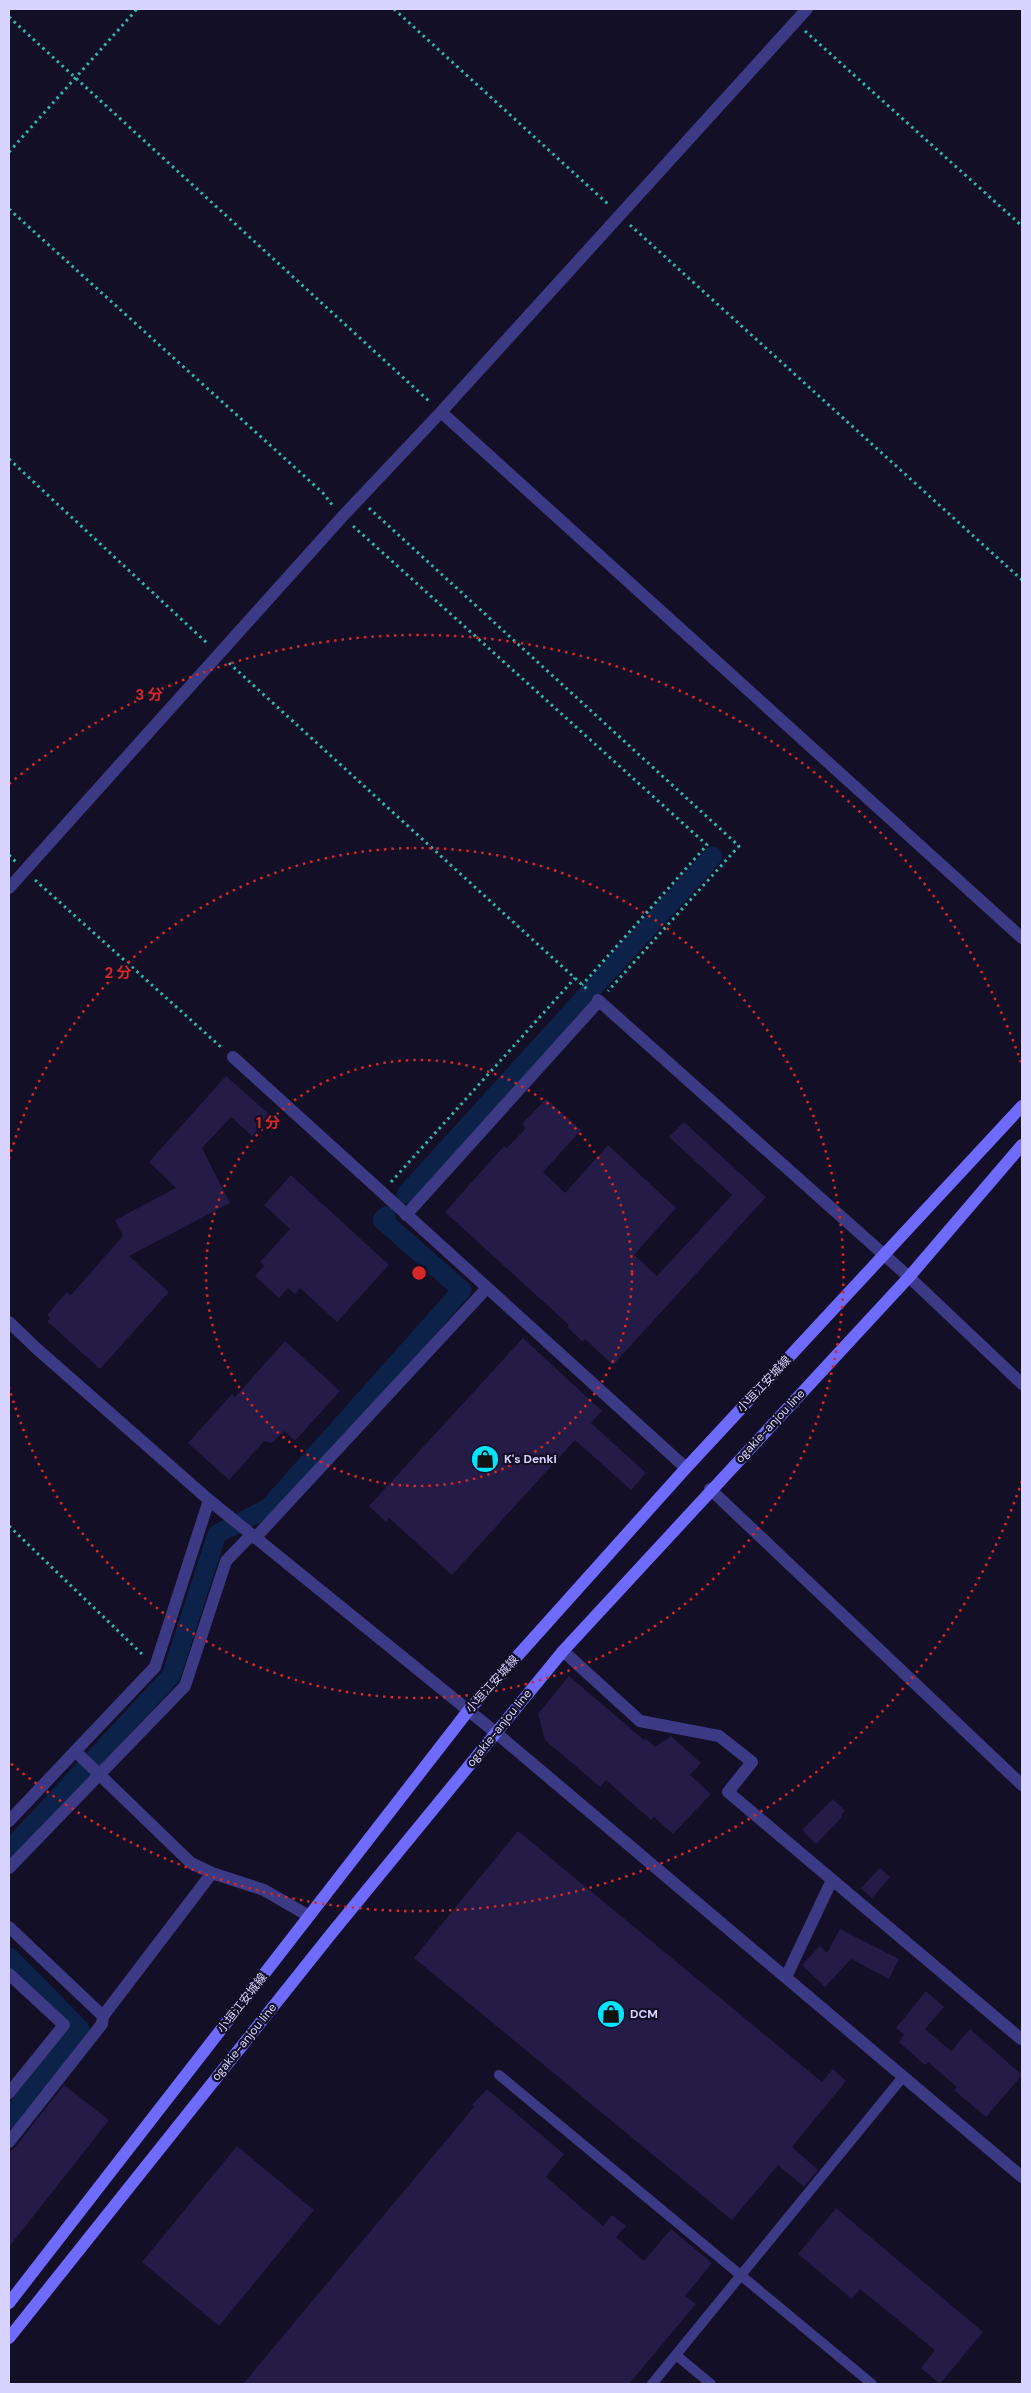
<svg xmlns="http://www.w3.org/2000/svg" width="1031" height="2393" font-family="'DM Sans','Noto Sans JP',sans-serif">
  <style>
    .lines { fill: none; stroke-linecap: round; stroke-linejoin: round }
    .canal { stroke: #0c2248; stroke-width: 19 }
    .building { fill: #241b47 }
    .path { stroke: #2fb8b0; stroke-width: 3; stroke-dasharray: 2.5 4; stroke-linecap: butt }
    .service { stroke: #3d3a85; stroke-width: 10 }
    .minor { stroke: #3d3a85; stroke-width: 12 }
    .tertiary { stroke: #3d3a85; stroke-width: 12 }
    .secondary { stroke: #6f6bff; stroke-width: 12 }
    .ring { fill: none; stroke: #d62828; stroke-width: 2.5; stroke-dasharray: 2.5 5 }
    .labels { text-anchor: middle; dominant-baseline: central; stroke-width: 4.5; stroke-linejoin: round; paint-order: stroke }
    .street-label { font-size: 12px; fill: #d9d4ff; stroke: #130f26 }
    .poi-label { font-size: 12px; font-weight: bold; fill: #d9d4ff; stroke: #130f26; text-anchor: start }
    .centre { fill: #d62828; stroke: #130f26; stroke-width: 2.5 }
    .ring-label { font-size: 15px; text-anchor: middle; font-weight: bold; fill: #d62828; stroke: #130f26; stroke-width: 4.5; stroke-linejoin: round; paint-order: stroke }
  </style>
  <rect width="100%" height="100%" fill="#130f26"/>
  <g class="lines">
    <path class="canal" d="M 406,1194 L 713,856
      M 9,1850 L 171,1676 L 217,1534 L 268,1508 L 462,1290 L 382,1220 L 386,1216
      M 9,1957 L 80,2029 L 9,2119"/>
  </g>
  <path class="building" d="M 226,1076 L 270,1115 L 252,1136 L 231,1117 L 202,1148 L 230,1203 L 129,1256 L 169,1292 L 100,1369 L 47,1321 L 50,1318 L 47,1315 L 67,1292 L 71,1295 L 123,1236 L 115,1220 L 176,1188 L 149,1162 Z
    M 546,1099 L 581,1130 L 543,1172 L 565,1193 L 608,1145 L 676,1208 L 634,1255 L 657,1276 L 732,1195 L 669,1137 L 684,1122 L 766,1197 L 613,1365 L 585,1339 L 583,1342 L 567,1327 L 569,1325 L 445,1212 L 504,1146 L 507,1148 L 526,1128 L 522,1124 Z
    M 291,1175 L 389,1265 L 337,1322 L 300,1288 L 295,1294 L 288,1288 L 279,1298 L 255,1276 L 264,1266 L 260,1262 L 290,1229 L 264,1205 Z
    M 523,1338 L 602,1411 L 591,1423 L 646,1473 L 631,1490 L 575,1440 L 452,1575 L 389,1518 L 386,1522 L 369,1506 Z
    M 285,1341 L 340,1391 L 295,1441 L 284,1431 L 272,1443 L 264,1441 L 229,1480 L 188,1443 L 232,1394 L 235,1397 Z
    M 569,1676 L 644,1740 L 645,1738 L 655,1747 L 671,1736 L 701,1763 L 690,1775 L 711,1794 L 673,1834 L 654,1817 L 651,1820 L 606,1780 L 600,1787 L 545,1740 L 538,1714 Z
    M 833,1799 L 845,1811 L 841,1815 L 842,1817 L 816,1844 L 802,1830 Z
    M 518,1831 L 822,2082 L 833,2069 L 846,2081 L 792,2147 L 818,2170 L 804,2187 L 778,2165 L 732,2220 L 414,1958 Z
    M 880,1868 L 890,1877 L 872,1898 L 861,1888 Z
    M 840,1929 L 899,1959 L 889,1979 L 851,1959 L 825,1987 L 802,1965 L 820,1946 L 827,1953 Z
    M 926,1991 L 944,2007 L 925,2029 L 951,2051 L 970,2029 L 1022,2075 L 986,2117 L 954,2090 L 957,2087 L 928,2062 L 925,2065 L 899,2042 L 904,2035 L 896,2028 Z
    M 64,2085 L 109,2120 L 9,2247 L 9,2152 L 15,2147 Z
    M 487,2089 L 564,2154 L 546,2177 L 603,2226 L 612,2215 L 626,2226 L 616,2237 L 644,2261 L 671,2229 L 712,2263 L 685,2296 L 696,2304 L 629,2384 L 243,2384 L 474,2107 L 472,2105 Z
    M 237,2146 L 314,2210 L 219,2326 L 142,2262 Z
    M 836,2208 L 983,2332 L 940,2384 L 921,2368 L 935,2350 L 860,2289 L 852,2299 L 798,2254 Z"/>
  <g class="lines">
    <path class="path" d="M 394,9 L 609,205
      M 9,17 L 431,403
      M 805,31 L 1022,226
      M 9,152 L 137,9
      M 9,209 L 323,493 L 333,506
      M 630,225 L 1022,580
      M 9,459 L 208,644
      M 369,508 L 739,846 L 608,991
      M 353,526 L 707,845 L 582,985
      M 229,663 L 589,991
      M 9,855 L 16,862
      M 35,880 L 222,1048
      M 391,1182 L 575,978
      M 9,1526 L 143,1655"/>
    <path class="service" d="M 499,2075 L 872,2384
      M 676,2355 L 711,2384
      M 652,2384 L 902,2078"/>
    <path class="minor" d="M 598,1000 L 909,1277 L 1022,1384
      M 233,1057 L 686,1468
      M 406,1215 L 599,1001
      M 710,1489 L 1022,1785
      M 255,1538 L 486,1289
      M 563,1651 L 640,1721 L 719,1736 L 752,1762 L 728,1792 L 1021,2039 L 1022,2037
      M 75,1751 L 191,1863 L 212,1873 L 264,1890 L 309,1916
      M 9,1821 L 155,1667 L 209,1500
      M 9,1868 L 185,1686 L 226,1561 L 251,1535
      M 9,1927 L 103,2016 L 212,1873
      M 9,1974 L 64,2025 L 9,2093
      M 786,1977 L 832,1880
      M 9,2142 L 102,2024 L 103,2016"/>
    <path class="tertiary" d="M 441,412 L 807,9
      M 9,888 L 342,517 L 441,412 L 1022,938
      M 9,1322 L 36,1348 L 209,1500 L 495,1732 L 1022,2177"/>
    <path class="secondary" d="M 9,2303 L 468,1711 L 686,1468 L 1022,1106
      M 9,2338 L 331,1934 L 563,1651 L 909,1277 L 1022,1145"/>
  </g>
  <g class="ring">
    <circle cx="419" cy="1273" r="213"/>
    <path d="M9 1159A425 425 0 1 1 9 1387"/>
    <path d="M1022 1481A638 638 0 0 1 9 1762M9 784A638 638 0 0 1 1022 1065"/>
  </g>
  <defs>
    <symbol id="shop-disc" viewBox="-11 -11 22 22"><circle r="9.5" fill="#00e5ff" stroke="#130f26"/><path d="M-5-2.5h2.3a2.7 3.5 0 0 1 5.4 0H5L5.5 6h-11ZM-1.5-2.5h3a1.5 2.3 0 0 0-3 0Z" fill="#111"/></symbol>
  </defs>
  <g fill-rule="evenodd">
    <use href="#shop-disc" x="469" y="1443" width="32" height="32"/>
    <use href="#shop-disc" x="595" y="1998" width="32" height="32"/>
  </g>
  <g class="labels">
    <g class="street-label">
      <text transform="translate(764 1384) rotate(-47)">小垣江安城線</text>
      <text transform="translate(770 1426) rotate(-47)">ogakie-anjou line</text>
      <text transform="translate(492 1684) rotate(-48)">小垣江安城線</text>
      <text transform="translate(499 1728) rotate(-51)">ogakie-anjou line</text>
      <text transform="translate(242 2003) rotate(-52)">小垣江安城線</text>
      <text transform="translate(244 2042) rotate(-51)">ogakie-anjou line</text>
    </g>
    <g class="poi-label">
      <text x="504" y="1459">K's Denki</text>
      <text x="630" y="2014">DCM</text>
    </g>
  </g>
  <circle cx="419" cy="1273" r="8" class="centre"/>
  <g class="ring-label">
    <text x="149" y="700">3 分</text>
    <text x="118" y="978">2 分</text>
    <text x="268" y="1128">1 分</text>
  </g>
  <rect width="1031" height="2393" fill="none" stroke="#d9d4ff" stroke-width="20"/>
</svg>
